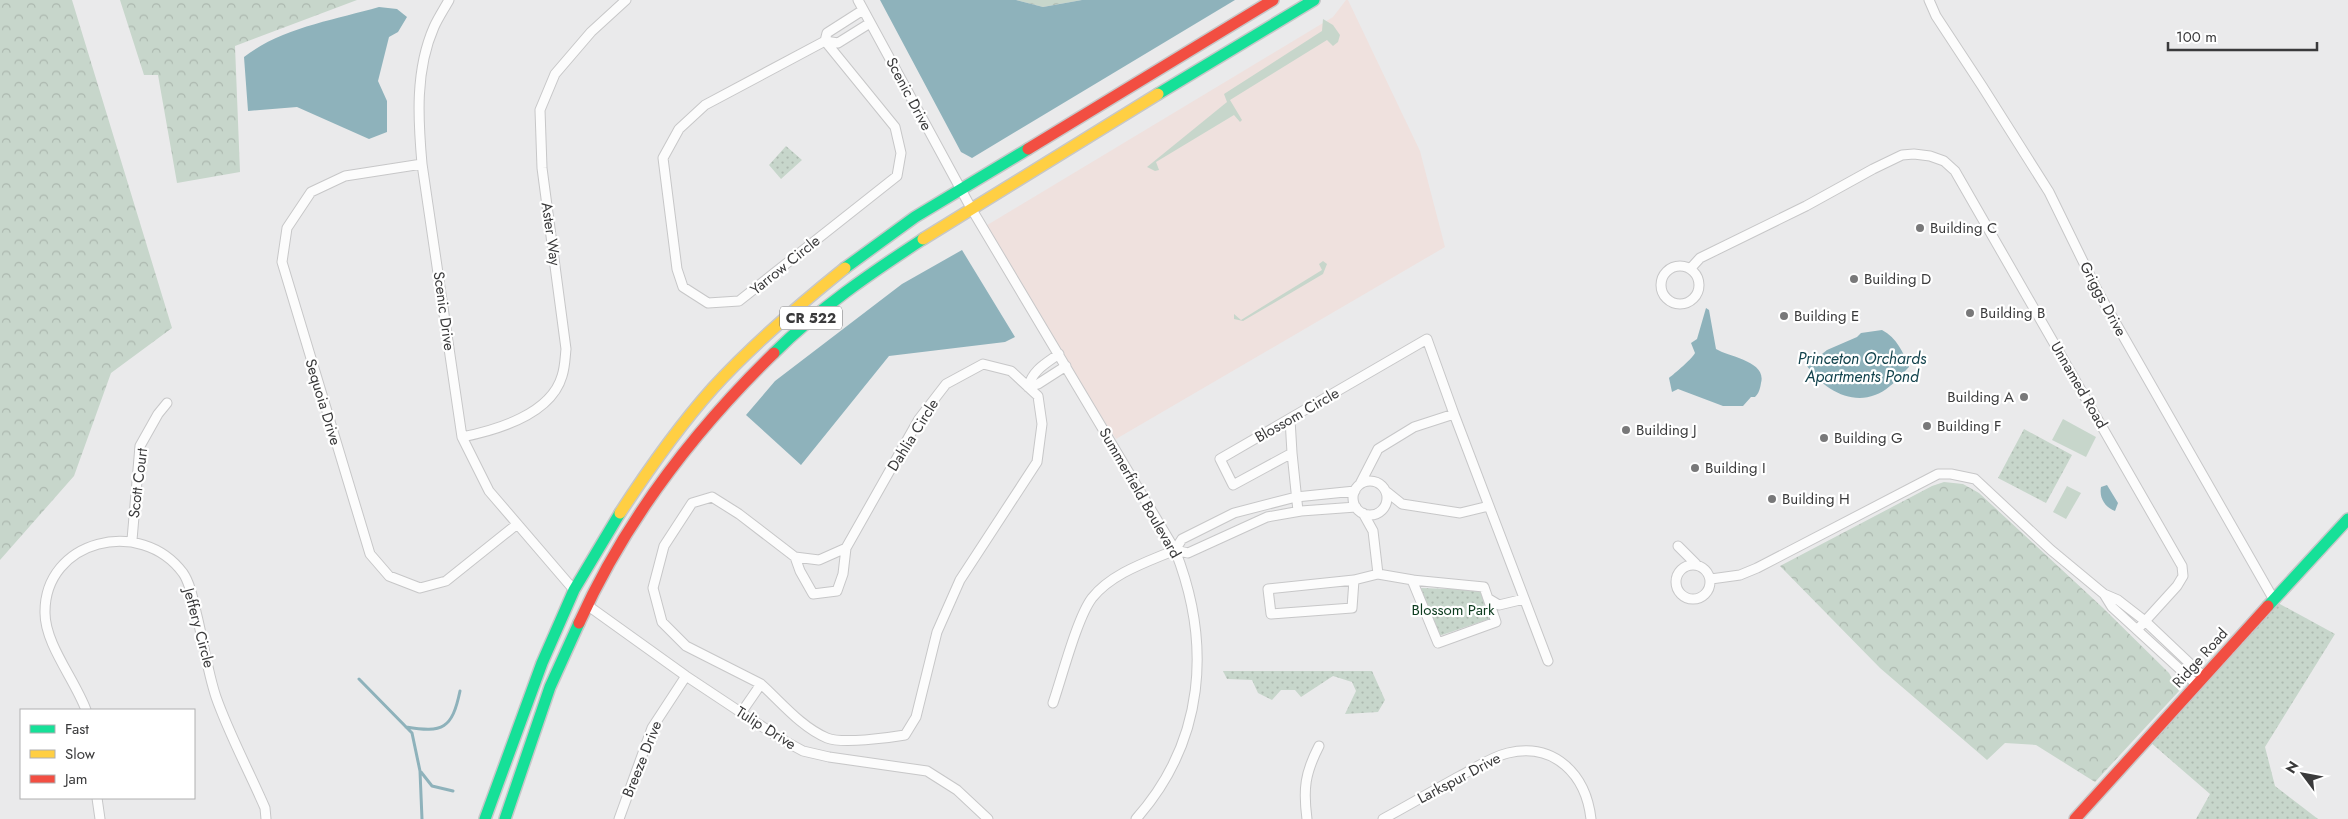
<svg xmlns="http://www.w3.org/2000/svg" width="2348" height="819" font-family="Jost,sans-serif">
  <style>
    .commercial { fill: #efe1de }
    .grass { fill: #c7d6cb }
    .forest { fill: url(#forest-crowns) }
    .park { fill: url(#park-dots) }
    .water { fill: #8eb2bb }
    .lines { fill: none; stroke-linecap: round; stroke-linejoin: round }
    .stream { stroke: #8eb2bb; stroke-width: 3 }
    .street-casing { stroke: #c7c7c8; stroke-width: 11 }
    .fast-casing { stroke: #c7c7c8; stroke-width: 14 }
    .slow-casing { stroke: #c7c7c8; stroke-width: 14 }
    .jam-casing { stroke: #c7c7c8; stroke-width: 14 }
    .street { stroke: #fcfcfc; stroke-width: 9 }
    .fast { stroke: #16e098; stroke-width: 11 }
    .slow { stroke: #ffcf43; stroke-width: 11 }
    .jam { stroke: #f24e42; stroke-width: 11 }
    .poi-dot { fill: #787879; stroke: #fff; stroke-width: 2 }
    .labels { text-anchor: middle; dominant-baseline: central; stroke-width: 4.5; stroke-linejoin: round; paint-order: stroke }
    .shield { fill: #fff; stroke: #757576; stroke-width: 1 }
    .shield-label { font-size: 14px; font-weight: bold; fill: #3a3a3b }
    .street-label { font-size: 15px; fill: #3a3a3b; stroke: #fff }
    .poi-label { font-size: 15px; fill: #3a3a3b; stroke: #fff; text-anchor: start }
    .park-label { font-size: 15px; fill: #0d3c1f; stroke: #fff }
    .water-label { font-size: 16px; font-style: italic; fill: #13434d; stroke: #fff }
  </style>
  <defs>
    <pattern id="forest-crowns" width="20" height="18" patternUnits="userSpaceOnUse" patternTransform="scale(1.25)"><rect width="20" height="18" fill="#c7d6cb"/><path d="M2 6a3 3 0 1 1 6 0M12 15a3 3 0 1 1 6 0" fill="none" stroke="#acb8af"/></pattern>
    <pattern id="park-dots" width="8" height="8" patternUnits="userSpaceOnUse" patternTransform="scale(1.25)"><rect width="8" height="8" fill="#c7d6cb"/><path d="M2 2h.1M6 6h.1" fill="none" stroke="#acb8af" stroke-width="1.8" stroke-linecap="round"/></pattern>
  </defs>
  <rect width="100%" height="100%" fill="#eaeaeb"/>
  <path class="commercial" d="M 1346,0 L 1348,0 L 1420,151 L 1445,247 L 1116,439 L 1039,321 L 984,227 L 1333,17 Z"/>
  <path class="grass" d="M 1323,19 L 1333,25 L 1340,35 L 1338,42 L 1333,46 L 1327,40 L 1230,100 L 1242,120 L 1240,122 L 1234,115 L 1156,162 L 1159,170 L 1155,171 L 1147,167 L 1227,102 L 1224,94 L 1322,31 Z
    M 1323,261 L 1327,264 L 1323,274 L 1243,321 L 1234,319 L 1234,314 L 1241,320 L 1322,270 L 1319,264 Z
    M 2063,419 L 2096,437 L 2086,457 L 2052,440 Z
    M 2067,486 L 2081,493 L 2066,519 L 2053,512 Z"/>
  <path class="forest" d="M 0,0 L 72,0 L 172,328 L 111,373 L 74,476 L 0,560 Z
    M 120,0 L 357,0 L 235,46 L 240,172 L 177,183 L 158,75 L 144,75 Z
    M 1016,0 L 1082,0 L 1043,7 Z
    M 1944,482 L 1963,484 L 1979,493 L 2102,607 L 2169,673 L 2179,691 L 2095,782 L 2036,745 L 2005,743 L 1987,760 L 1880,668 L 1780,566 L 1932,486 Z"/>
  <path class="park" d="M 786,146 L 802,160 L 781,179 L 769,165 Z
    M 2024,429 L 2072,455 L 2046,503 L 1998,478 Z
    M 1421,588 L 1480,590 L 1489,619 L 1439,636 Z
    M 2278,603 L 2335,634 L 2265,747 L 2275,786 L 2318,819 L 2196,819 L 2210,794 L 2150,742 Z
    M 1223,671 L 1372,671 L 1385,700 L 1378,712 L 1345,714 L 1356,691 L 1352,682 L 1333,676 L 1301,697 L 1295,690 L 1281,690 L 1272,700 L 1258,693 L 1252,680 L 1227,679 Z"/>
  <path class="water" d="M 880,0 L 1016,0 L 1043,7 L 1082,0 L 1235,0 L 972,158 L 961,152 Z
    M 379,7 L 397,9 L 407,17 L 398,32 L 389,37 L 378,81 L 387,101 L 387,132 L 369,139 L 297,107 L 248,111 L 244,57 C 281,28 334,20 379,7 Z
    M 962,250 L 1015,337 L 1005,342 L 889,356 L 801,465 L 746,415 L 775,381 L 902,284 Z
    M 1706,308 L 1709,310 L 1716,349 C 1729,357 1767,361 1761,383 C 1760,389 1759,393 1755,397 L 1751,397 L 1743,406 L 1723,406 L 1678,389 L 1672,392 L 1669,378 C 1674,374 1693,358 1695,353 L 1691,343 L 1697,339 Z
    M 1882,330 C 1897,338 1903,352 1909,367 C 1903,373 1897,381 1890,386 C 1861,411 1826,393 1807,366 L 1827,350 L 1857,337 L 1861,333 Z
    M 2107,485 L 2118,503 L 2115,511 C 2105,507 2099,498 2101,487 Z"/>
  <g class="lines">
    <path class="stream" d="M 359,679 L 412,733 L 420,771 L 422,819
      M 406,727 C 443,733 452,729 460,691
      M 421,772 L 432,786 L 453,791"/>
    <defs>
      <path id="street" d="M 449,0 C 444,9 438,18 434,27 C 415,70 418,119 422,164 L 462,437 L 489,491 L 574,590
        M 858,0 L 971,208 L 1175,550 C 1212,644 1205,741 1136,819
        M 1929,0 L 1936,16 L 1982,86 L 2049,192 L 2098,292 L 2274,600
        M 825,41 L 895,127 L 901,153 L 897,176 L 739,301 L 708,303 L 683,287 L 677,269 L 663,158 L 679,129 L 705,105 L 825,41 L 838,43 L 870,23
        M 825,41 L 827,33 L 863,10
        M 422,164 L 345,176 L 311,192 L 287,228 L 282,262 L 370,554 L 389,576 L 420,588 L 446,581 L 516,525
        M1661 285a19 19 0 1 1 38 0a19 19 0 1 1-38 0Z
        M 1690,269 L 1700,258 L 1806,206 L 1873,169 L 1902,155 L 1914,154 L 1930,156 L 1944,161 L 1955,171 L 2182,566 L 2183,576 L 2177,586 L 2137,630
        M 1059,354 C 1045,364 1033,370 1028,387 L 1038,384 L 1066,366
        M 1454,414 L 1548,661
        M 1290,419 L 1292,453
        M 462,437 C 497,430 551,414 562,376 C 565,367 565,358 566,349 L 542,168 L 540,110 L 555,74 L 591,32 L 626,0
        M1353 498a17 17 0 1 1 34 0a17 17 0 1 1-34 0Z
        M 1387,492 L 1402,504 L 1460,513 L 1489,506
        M 1298,511 L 1292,453 L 1233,485 L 1220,459 L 1427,339 L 1454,414 L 1414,427 L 1378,449 L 1360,484
        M 1363,513 L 1373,531 L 1378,574 L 1413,580
        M 132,540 L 140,446 L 158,414 L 167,403
        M 1678,546 L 1696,564
        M 1175,550 L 1182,539 L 1234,513 L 1296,497 L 1355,491
        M 1175,550 L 1188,553 L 1267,517 L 1301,511 L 1356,507
        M 795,557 L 800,571 L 813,594 L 837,591 L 843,574 L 846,548
        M1676 582a17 17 0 1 1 34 0a17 17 0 1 1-34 0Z
        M 1711,579 L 1740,575 L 1757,568 L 1938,474 L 1951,474 L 1975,479 L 2051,550 L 2104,594 L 2118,600 L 2145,621 L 2203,676
        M 1354,580 L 1352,608 L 1271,614 L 1268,589 L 1354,580 L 1378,574
        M 1412,580 L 1484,587 L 1496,622 L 1438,643 Z
        M 2104,594 L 2112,607 L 2196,684
        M 1489,599 L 1499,605 L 1524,599
        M 587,605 L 686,676 L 781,739 L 803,751 L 829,757 L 927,771 L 957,790 L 988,819
        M 1053,703 C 1062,677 1077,618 1092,598 C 1112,573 1147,562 1175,550
        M 86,710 C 75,680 45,644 45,613 C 44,540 141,516 183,573 C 190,583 193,599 196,612 C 203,639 207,670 216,697 C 229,734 249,771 265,808 L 266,819
        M 741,713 L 761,684 L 686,646 L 662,622 L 653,588 L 664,546 L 692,503 L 712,497 L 739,514 L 795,557 L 819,560 L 846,548 L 919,419 L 946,384 L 983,364 L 1011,371 L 1038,396 L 1042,424 L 1037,462 L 960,580 L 937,632 L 916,717 L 905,735 C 888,738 842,744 827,738 C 801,727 781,702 761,684
        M 97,798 L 100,819
        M 619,819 L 652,728 L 686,676
        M 1307,819 C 1303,789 1305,773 1319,746
        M 1383,819 C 1409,805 1434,790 1460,776 C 1475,768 1491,757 1508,753 C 1555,742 1586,775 1591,819"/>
      <path id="fast" d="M 1158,94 L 1314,0
        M 845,268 L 915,217 L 1028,149
        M 774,353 C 818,309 871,273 923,239
        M 2268,606 L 2348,519
        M 485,819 L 542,663 L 574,590 L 620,513
        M 505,819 L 550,687 L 579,623"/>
      <path id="slow" d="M 923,239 L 1158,94
        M 620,513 C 648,470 679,426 713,388 C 753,344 799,305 845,268"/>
      <path id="jam" d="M 1028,149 L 1273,0
        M 579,623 C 625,521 694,431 774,353
        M 2075,819 L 2268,606"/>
    </defs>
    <use href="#street" class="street-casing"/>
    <use href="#fast" class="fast-casing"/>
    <use href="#slow" class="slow-casing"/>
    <use href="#jam" class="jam-casing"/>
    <use href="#street" class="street"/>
    <use href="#fast" class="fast"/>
    <use href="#slow" class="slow"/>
    <use href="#jam" class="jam"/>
  </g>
  <g class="poi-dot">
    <circle cx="1920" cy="228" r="5"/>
    <circle cx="1854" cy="279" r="5"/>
    <circle cx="1970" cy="313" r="5"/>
    <circle cx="1784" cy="316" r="5"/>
    <circle cx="2024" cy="397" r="5"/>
    <circle cx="1927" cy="426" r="5"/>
    <circle cx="1626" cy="430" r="5"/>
    <circle cx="1824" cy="438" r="5"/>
    <circle cx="1695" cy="468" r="5"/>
    <circle cx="1772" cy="499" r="5"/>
  </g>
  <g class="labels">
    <rect class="shield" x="780" y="306.5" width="62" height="23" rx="4"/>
    <g class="shield-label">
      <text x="811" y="318">CR 522</text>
    </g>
    <g class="street-label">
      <text transform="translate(909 94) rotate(62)">Scenic Drive</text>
      <text transform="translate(551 234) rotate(82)">Aster Way</text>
      <text transform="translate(785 265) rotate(-39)">Yarrow Circle</text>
      <text transform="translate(2103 299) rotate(62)">Griggs Drive</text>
      <text transform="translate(444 311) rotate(82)">Scenic Drive</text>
      <text transform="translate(2079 385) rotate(60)">Unnamed Road</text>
      <text transform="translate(323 402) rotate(73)">Sequoia Drive</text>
      <text transform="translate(1297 415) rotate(-30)">Blossom Circle</text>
      <text transform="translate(913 435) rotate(-58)">Dahlia Circle</text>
      <text transform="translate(138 483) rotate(-83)">Scott Court</text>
      <text transform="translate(1140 493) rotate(60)">Summerfield Boulevard</text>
      <text transform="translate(199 628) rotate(75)">Jeffery Circle</text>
      <text transform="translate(2200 658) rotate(-48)">Ridge Road</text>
      <text transform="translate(766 728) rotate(32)">Tulip Drive</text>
      <text transform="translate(642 759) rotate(-68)">Breeze Drive</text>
      <text transform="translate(1459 778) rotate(-28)">Larkspur Drive</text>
    </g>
    <g class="poi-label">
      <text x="1930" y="228">Building C</text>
      <text x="1864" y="279">Building D</text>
      <text x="1980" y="313">Building B</text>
      <text x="1794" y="316">Building E</text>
      <text x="2014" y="397" text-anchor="end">Building A</text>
      <text x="1937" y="426">Building F</text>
      <text x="1636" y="430">Building J</text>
      <text x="1834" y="438">Building G</text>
      <text x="1705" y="468">Building I</text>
      <text x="1782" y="499">Building H</text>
    </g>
    <g class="park-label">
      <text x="1453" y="610">Blossom Park</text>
    </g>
    <g class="water-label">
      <text x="1862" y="358">Princeton Orchards<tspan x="1862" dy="18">Apartments Pond</tspan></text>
    </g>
  </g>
  <rect x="20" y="709" width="175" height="90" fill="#ffffff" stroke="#b0b0b1"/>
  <rect x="30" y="725" width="25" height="8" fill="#16e098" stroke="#b0b0b1"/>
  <text x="65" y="734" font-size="15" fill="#3a3a3b">Fast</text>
  <rect x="30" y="750" width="25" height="8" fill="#ffcf43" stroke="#b0b0b1"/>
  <text x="65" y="759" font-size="15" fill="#3a3a3b">Slow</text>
  <rect x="30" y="775" width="25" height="8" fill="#f24e42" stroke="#b0b0b1"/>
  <text x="65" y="784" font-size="15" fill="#3a3a3b">Jam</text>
  <g transform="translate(2303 774) rotate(302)" stroke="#ffffff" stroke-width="4" paint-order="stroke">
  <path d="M0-4L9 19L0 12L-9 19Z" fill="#3a3a3b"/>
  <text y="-8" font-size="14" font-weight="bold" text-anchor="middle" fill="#3a3a3b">N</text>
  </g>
  <path d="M2168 42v8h149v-8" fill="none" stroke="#3a3a3b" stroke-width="2.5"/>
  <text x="2176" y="42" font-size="15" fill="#3a3a3b" stroke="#ffffff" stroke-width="4" paint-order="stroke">100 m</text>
</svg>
